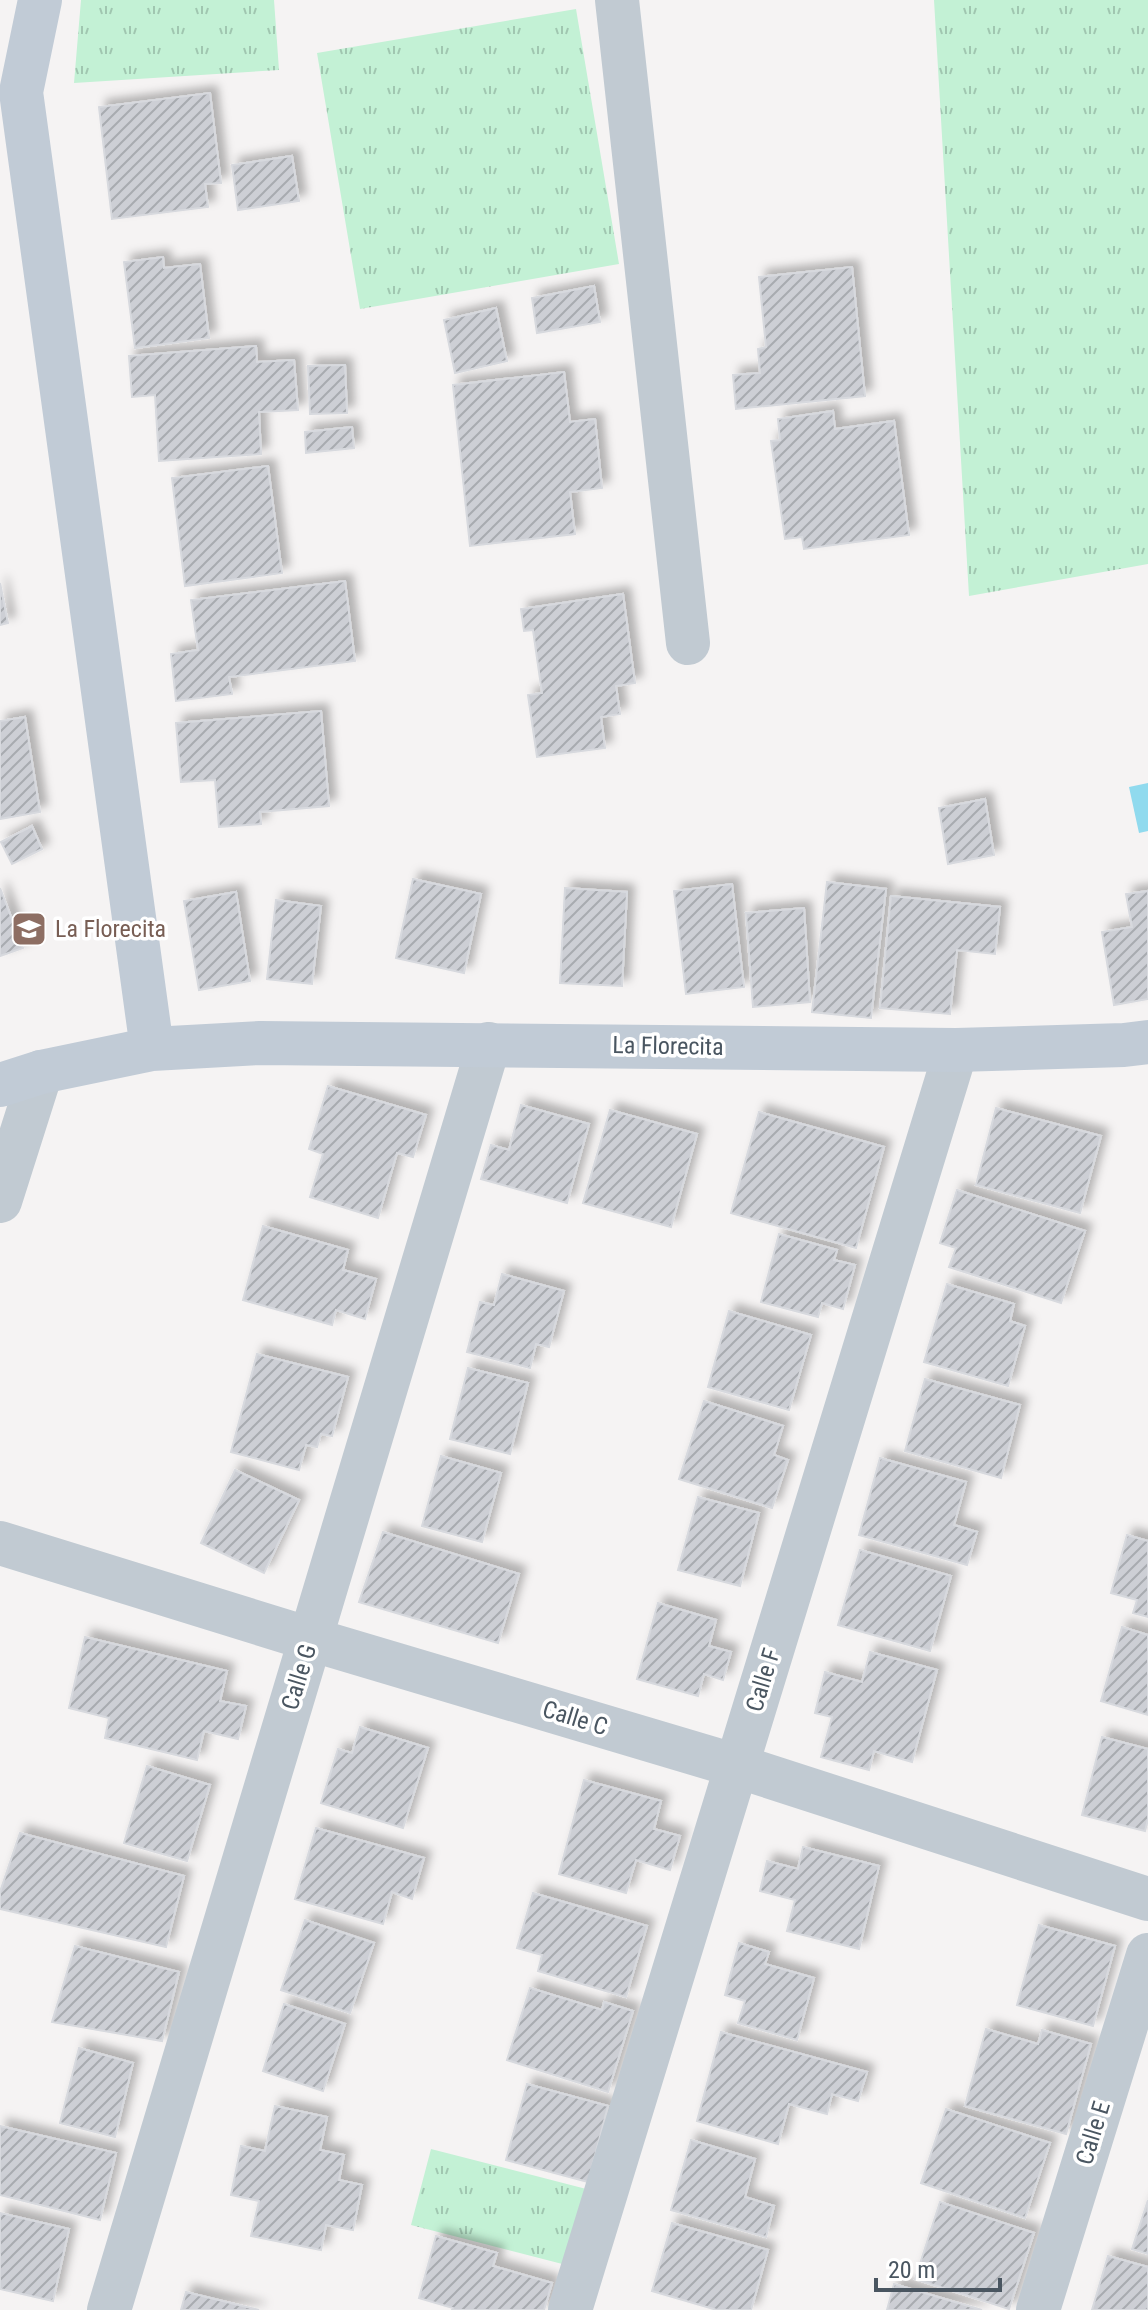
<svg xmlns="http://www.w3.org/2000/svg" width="1148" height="2310" font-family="'Roboto Condensed',sans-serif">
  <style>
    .grass { fill: url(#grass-tufts) }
    .water { fill: #90daee }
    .building { fill: url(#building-hatch); stroke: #d7d9de; stroke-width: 2; filter: url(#shadow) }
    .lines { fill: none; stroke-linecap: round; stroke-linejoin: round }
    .street { stroke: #c1cad2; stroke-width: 44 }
    .secondary { stroke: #c1cbd6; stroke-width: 44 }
    .labels { text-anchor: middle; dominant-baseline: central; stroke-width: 7; stroke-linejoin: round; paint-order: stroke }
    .education-label { font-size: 24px; fill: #785e54; stroke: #fff; text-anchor: start }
    .street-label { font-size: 24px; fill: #4a5661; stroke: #fff }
  </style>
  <defs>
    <pattern id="grass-tufts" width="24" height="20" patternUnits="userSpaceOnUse" patternTransform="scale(2)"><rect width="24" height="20" fill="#c3f1d5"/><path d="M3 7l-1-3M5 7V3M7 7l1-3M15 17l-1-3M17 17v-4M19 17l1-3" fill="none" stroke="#a0c6b0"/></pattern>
    <pattern id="building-hatch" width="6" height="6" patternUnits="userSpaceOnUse" patternTransform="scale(2)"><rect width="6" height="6" fill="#cdcfd5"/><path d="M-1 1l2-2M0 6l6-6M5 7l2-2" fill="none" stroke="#a8abb0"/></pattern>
    <filter id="shadow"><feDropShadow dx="7" dy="-7" stdDeviation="4" flood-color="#0004"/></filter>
  </defs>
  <rect width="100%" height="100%" fill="#f5f3f3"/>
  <path class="grass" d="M 81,0 L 274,0 L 279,70 L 74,83 Z
    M 934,0 L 1148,0 L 1148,564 L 969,596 Z
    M 576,9 L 619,264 L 360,309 L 317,53 Z
    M 431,2149 L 594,2191 L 574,2267 L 411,2225 Z"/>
  <path class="water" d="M 1148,783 L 1148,831 L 1139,833 L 1129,787 Z"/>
  <path class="building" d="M 210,93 L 221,183 L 205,184 L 208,207 L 112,219 L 99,107 Z
    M 292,156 L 299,201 L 238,210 L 232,165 Z
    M 163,257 L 164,268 L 200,264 L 209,338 L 135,348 L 124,262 Z
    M 852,267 L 865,396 L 736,409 L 733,375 L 760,373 L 758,349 L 766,347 L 759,277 Z
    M 594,286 L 600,322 L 537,333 L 532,298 Z
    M 496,308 L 507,361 L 455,373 L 444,320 Z
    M 256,346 L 257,362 L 294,360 L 298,410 L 259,412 L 261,454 L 159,461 L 155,395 L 132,397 L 129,356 Z
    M 345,365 L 347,413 L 310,414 L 308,366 Z
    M 564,372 L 570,422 L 595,419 L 602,488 L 570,492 L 575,534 L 470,546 L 453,385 Z
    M 833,411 L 835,429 L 894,421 L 909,535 L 804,549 L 802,537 L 785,539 L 771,441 L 780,440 L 778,419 Z
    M 352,427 L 354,448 L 306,453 L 305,432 Z
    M 268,466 L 282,573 L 185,586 L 172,478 Z
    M 345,581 L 355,661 L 229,677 L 232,694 L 176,701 L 171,654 L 198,650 L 191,600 Z
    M 0,583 L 8,623 L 0,625 Z
    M 623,594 L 635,683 L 616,686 L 620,714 L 601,717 L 605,748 L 537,757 L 528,695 L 542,693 L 533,630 L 524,631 L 521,609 Z
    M 321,711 L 329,806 L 260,812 L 261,824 L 219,827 L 215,780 L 181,782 L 176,723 Z
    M 25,717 L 40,812 L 0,819 L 0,721 Z
    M 985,799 L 994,855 L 948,864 L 939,808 Z
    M 32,826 L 42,849 L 12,864 L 1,842 Z
    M 413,879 L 481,894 L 464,973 L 396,958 Z
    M 827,882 L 886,889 L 871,1018 L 812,1012 Z
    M 732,884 L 744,987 L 686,994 L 674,891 Z
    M 0,888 L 23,948 L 0,956 Z
    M 565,888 L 627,892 L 622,986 L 560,983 Z
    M 1148,891 L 1148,999 L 1114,1005 L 1102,932 L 1132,927 L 1126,894 Z
    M 236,892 L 250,981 L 199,990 L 184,901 Z
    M 891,896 L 1000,907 L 995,954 L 957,950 L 950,1014 L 880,1008 Z
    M 276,900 L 321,906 L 312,984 L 267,979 Z
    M 804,908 L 810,1002 L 753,1007 L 746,913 Z
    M 328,1086 L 426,1115 L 413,1157 L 397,1153 L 378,1218 L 310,1197 L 323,1154 L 309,1149 Z
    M 521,1105 L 589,1124 L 567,1203 L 481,1179 L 491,1145 L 509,1150 Z
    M 996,1108 L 1101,1136 L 1080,1213 L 976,1185 Z
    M 610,1110 L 697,1134 L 671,1227 L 583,1203 Z
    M 759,1112 L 884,1147 L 856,1248 L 731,1213 Z
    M 957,1190 L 1085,1231 L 1061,1303 L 949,1267 L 956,1248 L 940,1243 Z
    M 263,1226 L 348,1250 L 343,1270 L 376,1279 L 365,1319 L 336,1310 L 332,1325 L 243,1300 Z
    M 779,1234 L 837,1250 L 834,1260 L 855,1265 L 843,1309 L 822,1303 L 818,1317 L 761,1302 Z
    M 502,1274 L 564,1291 L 549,1347 L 536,1344 L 530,1368 L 467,1352 L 480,1302 L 494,1305 Z
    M 947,1284 L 1014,1304 L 1010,1321 L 1025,1326 L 1008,1386 L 924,1362 Z
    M 729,1311 L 811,1335 L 789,1410 L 708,1387 Z
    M 257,1354 L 348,1377 L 332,1436 L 321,1434 L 317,1447 L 306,1445 L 299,1470 L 231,1452 Z
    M 468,1368 L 528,1383 L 510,1454 L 450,1439 Z
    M 925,1379 L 1020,1405 L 1001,1478 L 905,1451 Z
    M 704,1401 L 783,1426 L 774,1455 L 788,1460 L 772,1508 L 679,1479 Z
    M 441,1456 L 501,1473 L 482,1542 L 422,1526 Z
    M 880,1458 L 966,1482 L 954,1525 L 977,1532 L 967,1565 L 859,1535 Z
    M 235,1470 L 299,1500 L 264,1573 L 201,1543 Z
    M 698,1497 L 759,1513 L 740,1586 L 678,1570 Z
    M 383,1532 L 519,1574 L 498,1643 L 359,1602 Z
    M 1127,1535 L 1148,1541 L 1148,1617 L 1133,1613 L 1137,1600 L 1111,1593 Z
    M 860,1550 L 951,1576 L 930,1651 L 838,1625 Z
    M 658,1603 L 716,1620 L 709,1646 L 731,1652 L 723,1680 L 704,1674 L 698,1696 L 637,1679 Z
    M 1122,1627 L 1148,1635 L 1148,1715 L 1101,1701 Z
    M 85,1637 L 227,1671 L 220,1701 L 246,1706 L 238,1739 L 204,1731 L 197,1760 L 105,1738 L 109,1718 L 69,1708 Z
    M 870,1652 L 937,1670 L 912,1762 L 874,1751 L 869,1770 L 821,1757 L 832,1717 L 815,1713 L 825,1672 L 862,1682 Z
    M 360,1727 L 428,1748 L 403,1828 L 321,1803 L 338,1749 L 352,1753 Z
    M 1102,1737 L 1148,1749 L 1148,1819 L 1145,1831 L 1082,1815 Z
    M 147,1766 L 210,1785 L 187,1861 L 124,1843 Z
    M 584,1780 L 661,1801 L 654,1829 L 680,1836 L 670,1870 L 636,1860 L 626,1893 L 559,1874 Z
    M 316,1828 L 424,1858 L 412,1899 L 392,1892 L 383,1924 L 295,1899 Z
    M 20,1833 L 184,1876 L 166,1947 L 0,1909 L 0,1892 Z
    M 803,1847 L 879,1866 L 859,1949 L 787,1931 L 795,1900 L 760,1891 L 767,1861 L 798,1869 Z
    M 533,1893 L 647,1926 L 626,1997 L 538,1971 L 542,1955 L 517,1948 Z
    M 305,1920 L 374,1943 L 350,2013 L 281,1990 Z
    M 1039,1925 L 1115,1946 L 1093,2026 L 1017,2005 Z
    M 739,1943 L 769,1952 L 765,1964 L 814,1978 L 797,2040 L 738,2023 L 745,2001 L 725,1995 Z
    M 75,1946 L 179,1972 L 162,2041 L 52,2022 Z
    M 530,1988 L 602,2010 L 604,2002 L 633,2011 L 608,2092 L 507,2060 Z
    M 284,2004 L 345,2024 L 323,2091 L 263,2071 Z
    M 986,2029 L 1038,2044 L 1042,2030 L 1091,2044 L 1066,2134 L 965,2106 Z
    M 721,2032 L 867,2072 L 858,2101 L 832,2094 L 827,2114 L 789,2104 L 778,2144 L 697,2121 Z
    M 79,2048 L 133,2063 L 115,2137 L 60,2123 Z
    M 527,2084 L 608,2106 L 588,2182 L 506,2160 Z
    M 275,2106 L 327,2117 L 320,2150 L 344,2155 L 339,2180 L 362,2185 L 353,2230 L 326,2225 L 321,2250 L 251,2236 L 259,2201 L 231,2195 L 241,2146 L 265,2151 Z
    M 946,2109 L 1050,2143 L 1025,2218 L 921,2183 Z
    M 0,2126 L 116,2153 L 100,2220 L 0,2195 Z
    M 691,2140 L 755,2159 L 745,2197 L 774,2206 L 766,2237 L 671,2210 Z
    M 1148,2200 L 1148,2254 L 1132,2249 Z
    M 940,2202 L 1034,2233 L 1009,2309 L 915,2279 Z
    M 0,2213 L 69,2229 L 53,2301 L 0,2289 Z
    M 672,2223 L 768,2250 L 751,2310 L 717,2310 L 652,2291 Z
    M 436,2236 L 497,2253 L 493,2266 L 552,2283 L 544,2310 L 452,2310 L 453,2308 L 419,2298 Z
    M 1108,2256 L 1148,2267 L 1148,2310 L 1092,2310 Z
    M 894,2284 L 982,2310 L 887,2310 Z
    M 186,2292 L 259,2310 L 181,2310 Z"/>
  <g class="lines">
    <path class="street" d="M 617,0 L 688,643
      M 0,1201 L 41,1072
      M 0,1543 L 310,1639 L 737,1766 L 1148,1899
      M 109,2310 L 489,1044
      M 570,2310 L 956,1050
      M 1038,2310 L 1148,1955"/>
    <path class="secondary" d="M 40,0 L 21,92 L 152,1049
      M 0,1085 L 41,1072 L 152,1049 L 260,1043 L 956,1050 L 1124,1045 L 1148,1042"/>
  </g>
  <defs>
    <symbol id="school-square" viewBox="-11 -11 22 22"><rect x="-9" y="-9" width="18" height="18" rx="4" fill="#8d6e63" stroke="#fff"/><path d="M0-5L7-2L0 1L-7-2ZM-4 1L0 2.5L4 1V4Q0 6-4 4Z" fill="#fff"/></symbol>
  </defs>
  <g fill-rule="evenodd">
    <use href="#school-square" x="9" y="909" width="40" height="40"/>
  </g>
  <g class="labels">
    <g class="education-label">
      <text x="55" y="929">La Florecita</text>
    </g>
    <g class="street-label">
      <text transform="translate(668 1046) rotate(1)">La Florecita</text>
      <text transform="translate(299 1677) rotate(-73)">Calle G</text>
      <text transform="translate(763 1680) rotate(-73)">Calle F</text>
      <text transform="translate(575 1718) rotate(17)">Calle C</text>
      <text transform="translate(1093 2133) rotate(-73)">Calle E</text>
    </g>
  </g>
  <path d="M876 2278v12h124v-12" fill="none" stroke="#4a5661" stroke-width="4"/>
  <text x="888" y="2278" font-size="24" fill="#4a5661" stroke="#ffffff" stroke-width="6" paint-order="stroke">20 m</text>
</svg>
